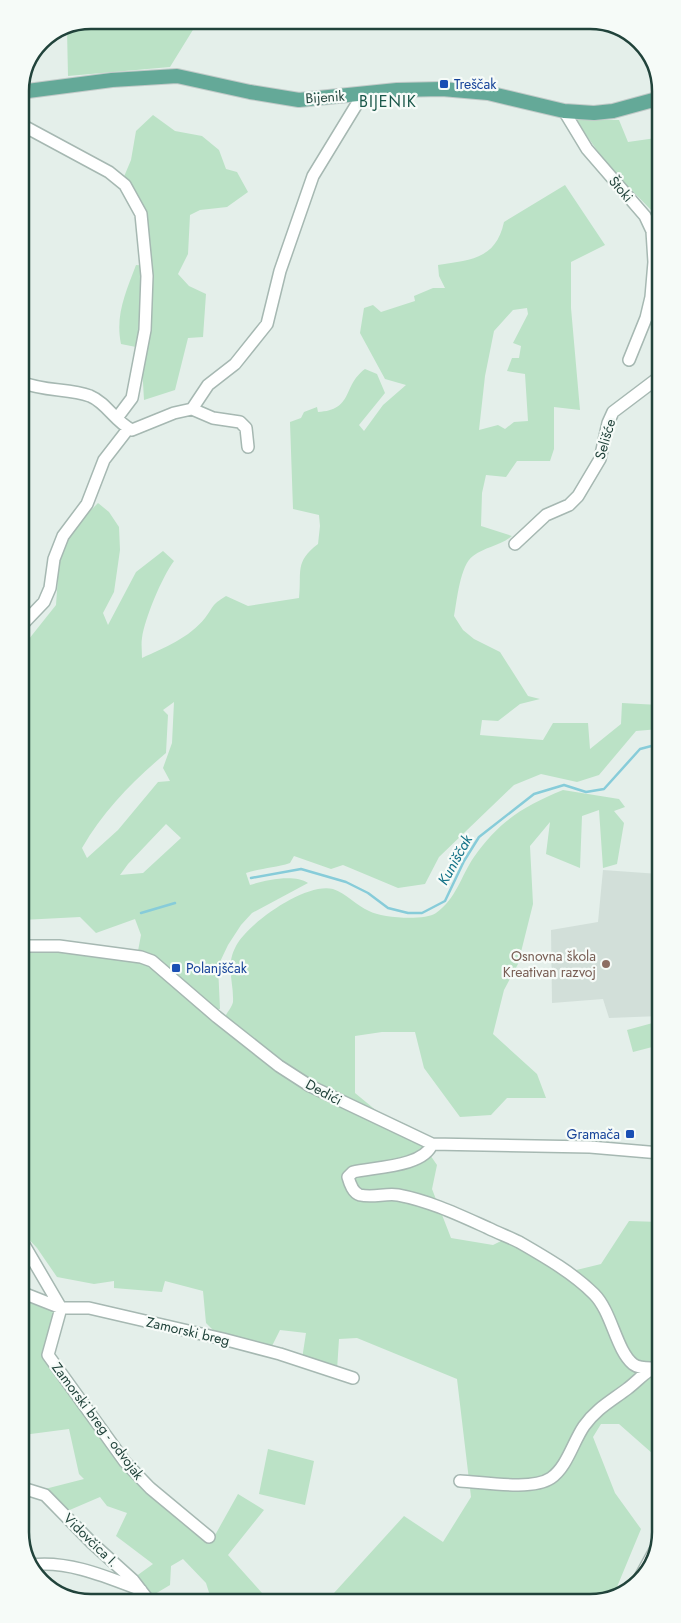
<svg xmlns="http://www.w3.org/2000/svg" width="681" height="1623" font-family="Jost,sans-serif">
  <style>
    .built { fill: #d2dfd9 }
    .green { fill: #bbe2c6; fill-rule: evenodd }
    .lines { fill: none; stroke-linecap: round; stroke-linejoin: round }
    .stream { stroke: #87ccd9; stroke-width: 2.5 }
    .minor-casing { stroke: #a6b8b2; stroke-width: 14 }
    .major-casing { stroke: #c1cac8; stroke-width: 16 }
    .minor { stroke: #fff; stroke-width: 11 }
    .major { stroke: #64a998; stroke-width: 14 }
    .transit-dot { fill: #1a4fb4; stroke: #f6fbf8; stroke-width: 2 }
    .education-dot { fill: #8d6e63; stroke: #f6fbf8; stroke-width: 2 }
    .labels { text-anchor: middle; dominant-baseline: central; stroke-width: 4.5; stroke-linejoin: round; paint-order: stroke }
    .transit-label { font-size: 14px; fill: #164399; stroke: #f6fbf8; text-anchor: start }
    .street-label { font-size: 14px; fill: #21433b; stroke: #f6fbf8 }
    .education-label { font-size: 14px; fill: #785e54; stroke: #f6fbf8; text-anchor: end }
    .water-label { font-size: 15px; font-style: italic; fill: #147287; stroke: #f6fbf8 }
    .quarter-label { font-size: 16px; letter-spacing: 1px; fill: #1a584a; stroke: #f6fbf8 }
    .rim { fill: none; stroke: #21433b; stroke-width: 2.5 }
  </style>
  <rect width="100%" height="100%" fill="#e4efea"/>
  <path class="built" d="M 603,870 L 659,874 L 660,1016 L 609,1018 L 603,999 L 552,1003 L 551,930 L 598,922 Z"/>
  <path class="green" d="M 91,20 L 199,20 L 170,67 L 68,76 L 67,30 Z
    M 153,115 L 175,131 L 202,136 L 219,150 L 226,169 L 237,172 L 248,192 L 227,207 L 200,210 L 190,215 L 188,254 L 178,274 L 189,286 L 206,294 L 203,337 L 188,338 L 175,390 L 144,400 L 141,348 L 121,344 C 115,315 126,292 136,265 L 150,266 L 147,225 L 123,179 L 131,160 L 136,131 Z
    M 575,119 L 619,120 L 628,142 L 656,138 L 657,136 L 658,212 L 652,211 L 608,166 Z
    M 565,185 L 605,245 L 571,262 L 571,308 L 580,410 L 554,407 L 554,449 L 550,461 L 517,461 L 506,477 L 486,475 L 482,493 L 481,526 L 512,536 C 500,546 485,547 473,556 C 460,565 457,601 454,616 L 463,630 L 474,639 L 500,652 L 528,696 L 540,699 L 520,704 L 498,721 L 482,720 L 480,735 L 543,740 L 553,723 L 588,723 L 590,749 L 621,724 L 622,703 L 659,705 L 659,729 L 636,731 L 599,775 L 577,782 L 541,774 L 514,785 L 439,857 L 425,884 L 398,888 L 343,865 L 331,869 L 294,856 L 290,863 C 275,868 261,868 246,873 L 250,885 C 266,880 294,874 308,883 L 252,913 L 241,925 L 228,945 L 218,966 L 220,1009 L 214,1009 C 195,992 163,955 138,951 L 141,935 L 135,919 L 96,933 L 80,917 L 22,920 L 21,649 L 56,605 L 59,563 L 72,529 L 98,503 L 109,512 L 119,527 L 120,550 L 114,592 L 103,613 L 108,625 L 136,572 L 163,551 L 174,561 C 162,577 145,618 142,638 C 141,644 142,651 142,658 C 164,648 189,638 205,618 C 215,605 210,606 226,596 L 248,606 L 299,598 C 302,572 294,562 318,544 L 320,526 L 319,515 L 293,509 L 290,422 L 301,418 L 304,412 L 317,407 L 318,412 C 354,410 342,386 365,369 L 377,374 L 385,393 L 359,425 L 364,431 L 383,405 L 406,385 L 385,379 L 360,333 L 364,308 L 373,305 L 381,312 L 415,301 L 414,296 L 433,288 L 445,288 L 439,276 L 438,265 C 471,260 496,259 504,222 ZM 527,308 L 528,314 L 513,343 L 521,346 L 519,358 L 512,358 L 507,371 L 525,374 L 528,421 L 514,422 L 505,429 L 498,425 L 479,430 L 485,376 L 494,331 L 513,310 ZM 174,702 L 172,743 L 163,768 L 170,781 L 158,782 L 118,830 L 87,858 L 82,848 C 104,810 133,781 166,753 L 168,715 L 163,710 ZM 166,824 L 181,838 L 143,873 L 120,875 L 128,864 Z
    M 563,790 L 619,799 L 625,807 L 614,811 L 624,823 L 617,864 L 603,868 L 599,810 L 582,816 L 580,868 L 546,854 L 550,822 L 530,846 L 533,904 L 518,964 L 504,990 L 493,1034 L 537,1074 L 546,1098 L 507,1098 L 491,1115 L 460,1117 L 424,1068 L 415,1032 L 382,1032 L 355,1036 L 355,1093 L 378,1112 L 410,1126 L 437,1165 L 432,1189 L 451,1238 L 493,1245 L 513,1235 L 560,1274 L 601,1264 L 629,1221 L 660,1222 L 661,1461 L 619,1424 L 601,1424 L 593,1437 L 615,1493 L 641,1529 L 612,1599 L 346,1601 L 334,1593 L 404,1516 L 443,1542 L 471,1497 L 457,1379 L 357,1338 L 339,1339 L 337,1370 L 302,1359 L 306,1333 L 280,1330 L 271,1348 L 219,1336 L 206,1323 L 203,1291 L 165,1281 L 162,1292 L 114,1288 L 114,1281 L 94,1284 L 57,1277 L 37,1248 L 23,1233 L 22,950 L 50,949 L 146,964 L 223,1030 C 224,1025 224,1020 226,1015 C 228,1011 232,1007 233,1002 C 234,982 225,966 236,946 C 248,923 306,882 333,889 C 346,893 357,906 369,911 C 382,918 424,921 436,913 C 456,899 461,876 474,857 C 499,821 524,806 563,790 Z
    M 660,1021 L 660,1045 L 633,1052 L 627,1030 Z
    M 25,1298 L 57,1310 L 44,1355 L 127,1468 L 214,1537 L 238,1494 L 264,1510 L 228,1555 L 270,1602 L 212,1602 L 206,1583 L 183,1559 L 171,1566 L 170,1585 L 150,1597 L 135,1577 L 153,1564 L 116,1536 L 127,1513 L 107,1506 L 100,1497 L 65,1512 L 41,1490 L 84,1479 L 79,1474 L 69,1429 L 23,1435 L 23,1301 Z
    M 268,1449 L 314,1461 L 305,1505 L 259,1494 Z"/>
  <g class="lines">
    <path class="stream" d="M 251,878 L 301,869 L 346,882 L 368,893 L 388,908 L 408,913 L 422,913 L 445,901 L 464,861 L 479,837 L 534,794 L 564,785 L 586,792 L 604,789 L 640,749 L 659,744
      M 141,913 L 175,903"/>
    <defs>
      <path id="minor" d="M 564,111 L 587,149 L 645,216 L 652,231 L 654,262 L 651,297 L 646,318 L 629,360
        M 20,124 L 109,172 L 125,185 L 141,214 L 147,276 L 145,330 L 132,398 L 117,418
        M 21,382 C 45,392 69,388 90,396 C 107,403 115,422 132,430 L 174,413 L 192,409
        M 248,447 L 246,428 L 240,422 L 213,418 L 192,409 L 208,385 L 235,364 L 267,324 L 280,271 L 313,176 L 363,94
        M 515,544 L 546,515 L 569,505 L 578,496 L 600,459 L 608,423 L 613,412 L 658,378
        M 21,626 L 44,602 L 50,588 L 54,559 L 63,536 L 87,504 L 104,460 L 128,429
        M 22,946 L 59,946 L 141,957 L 152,961 L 217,1017 L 279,1066 L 310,1086 L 432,1144 L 590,1147 L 660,1153
        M 432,1144 C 424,1167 374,1167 353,1172 L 348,1177 C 350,1184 353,1193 360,1195 C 373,1198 386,1193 398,1195 C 430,1201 459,1215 488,1228 C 498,1233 509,1237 519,1242 C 545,1257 573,1273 594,1294 C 612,1312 616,1350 633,1364 C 638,1368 645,1368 651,1368
        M 23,1243 L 61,1308 L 48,1355 L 125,1462 L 150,1488 L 209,1537
        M 23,1293 L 61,1308 L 89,1308 L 223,1339 L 280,1354 L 353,1378
        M 460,1481 C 483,1482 532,1491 551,1478 C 567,1467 573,1442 584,1426 C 596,1409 611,1401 627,1389 C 639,1380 647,1369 661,1364
        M 24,1490 L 29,1490 L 45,1495 L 92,1543 L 133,1580 L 150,1602
        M 31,1565 C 68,1560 107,1577 141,1590
        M 638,1581 L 655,1550"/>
      <path id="major" d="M 20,92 L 112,80 L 177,76 L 250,92 L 299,100 L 397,90 L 442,89 L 488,93 L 564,111 L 594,113 L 613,111 L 657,99"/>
    </defs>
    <use href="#minor" class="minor-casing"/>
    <use href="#major" class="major-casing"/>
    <use href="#minor" class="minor"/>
    <use href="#major" class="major"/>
  </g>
  <g class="transit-dot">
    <rect x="439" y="79" width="10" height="10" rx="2.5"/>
    <rect x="171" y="963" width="10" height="10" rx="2.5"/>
    <rect x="625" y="1129" width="10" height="10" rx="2.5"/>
  </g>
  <circle class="education-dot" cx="606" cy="964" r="5"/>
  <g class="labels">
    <g class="transit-label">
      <text x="454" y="84">Treščak</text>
      <text x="186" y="968">Polanjščak</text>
      <text x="620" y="1134" text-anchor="end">Gramača</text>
    </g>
    <g class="street-label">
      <text transform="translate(325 97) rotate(-4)">Bijenik</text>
      <text transform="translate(621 189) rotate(49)">Štoki</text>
      <text transform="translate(605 439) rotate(-74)">Selišće</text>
      <text transform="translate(324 1092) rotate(28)">Dedići</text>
      <text transform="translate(188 1331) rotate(13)">Zamorski breg</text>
      <text transform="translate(98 1421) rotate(53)">Zamorski breg - odvojak</text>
      <text transform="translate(91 1540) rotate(44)">Vidovčica I.</text>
    </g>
    <g class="education-label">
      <text x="596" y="956">Osnovna škola<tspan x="596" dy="16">Kreativan razvoj</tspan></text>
    </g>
    <g class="water-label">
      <text transform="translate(455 860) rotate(-61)">Kuniščak</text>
    </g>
    <g class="quarter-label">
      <text x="388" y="101">BIJENIK</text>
    </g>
  </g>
  <path d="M0 0H681V1623H0ZM91 29H590A62 62 0 0 1 652 91V1532A62 62 0 0 1 590 1594H91A62 62 0 0 1 29 1532V91A62 62 0 0 1 91 29Z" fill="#f6fbf8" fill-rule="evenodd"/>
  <path class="rim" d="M91 29H590A62 62 0 0 1 652 91V1532A62 62 0 0 1 590 1594H91A62 62 0 0 1 29 1532V91A62 62 0 0 1 91 29Z"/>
</svg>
